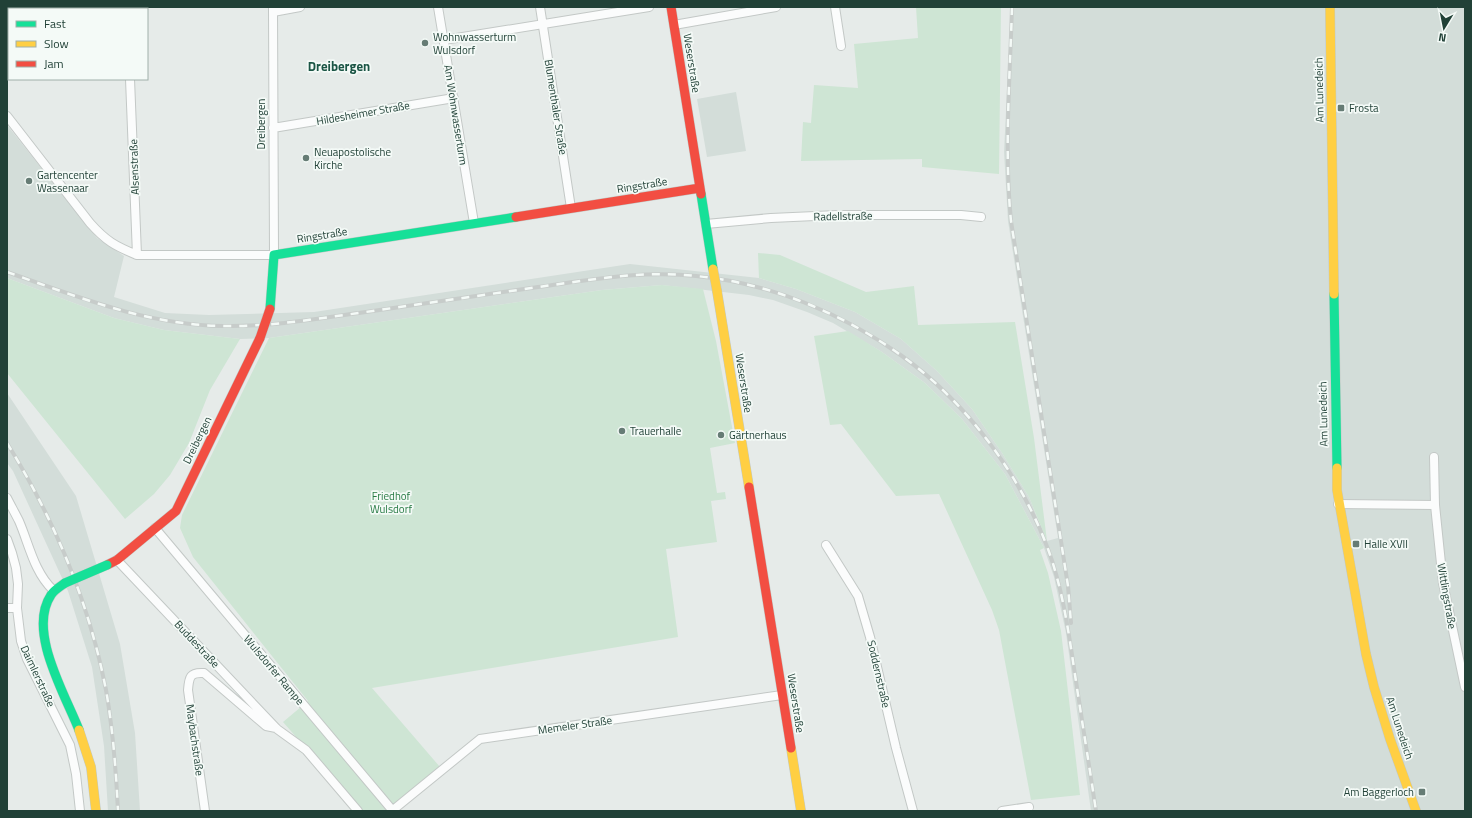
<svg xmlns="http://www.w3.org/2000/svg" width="1472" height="818" font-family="'Titillium Web',sans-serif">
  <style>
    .built { fill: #d3ddd9 }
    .green { fill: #cee5d4 }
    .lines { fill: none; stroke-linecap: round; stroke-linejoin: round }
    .street-casing { stroke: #c3c8c6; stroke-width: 10 }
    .fast-casing { stroke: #c1c9c6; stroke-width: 10 }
    .slow-casing { stroke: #c1c9c6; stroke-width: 10 }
    .jam-casing { stroke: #c1c9c6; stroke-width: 10 }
    .street { stroke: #fbfcfc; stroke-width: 8 }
    .fast { stroke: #16e098; stroke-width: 9 }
    .slow { stroke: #ffcf43; stroke-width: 9 }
    .jam { stroke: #f24e42; stroke-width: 9 }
    .rail-casing { stroke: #c7ccca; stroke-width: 4 }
    .rail { stroke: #f4faf7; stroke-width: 2.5; stroke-dasharray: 8; stroke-linecap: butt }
    .fast-bridge-casing { stroke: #c1c9c6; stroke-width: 10; stroke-linecap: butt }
    .slow-bridge-casing { stroke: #c1c9c6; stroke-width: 10; stroke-linecap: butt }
    .jam-bridge-casing { stroke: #c1c9c6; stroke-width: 10; stroke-linecap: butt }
    .fast-bridge { stroke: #16e098; stroke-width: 9 }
    .slow-bridge { stroke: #ffcf43; stroke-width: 9 }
    .jam-bridge { stroke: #f24e42; stroke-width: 9 }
    .poi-dot { fill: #667c75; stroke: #f4faf7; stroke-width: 1.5 }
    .labels { text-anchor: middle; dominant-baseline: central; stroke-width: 3.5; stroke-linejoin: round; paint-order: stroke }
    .poi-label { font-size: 11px; fill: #214137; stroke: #f4faf7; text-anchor: start }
    .street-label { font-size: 11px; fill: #214137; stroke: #f4faf7 }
    .park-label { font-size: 11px; fill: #287b45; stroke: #f4faf7 }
    .quarter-label { font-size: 13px; font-weight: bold; fill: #1b5545; stroke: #f4faf7 }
  </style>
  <rect width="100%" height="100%" fill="#e6ebe9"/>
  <path class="built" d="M 1011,7 L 1465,7 L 1465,811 L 1091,811 L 1066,633 L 1054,577 L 1044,548 L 1005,474 L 962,419 L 925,383 L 882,352 L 833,323 L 807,312 L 773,300 L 749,295 L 662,285 L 602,290 L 269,338 L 240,339 L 164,330 L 114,318 L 7,278 L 7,125 L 97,238 L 124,256 L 114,297 L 165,313 L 209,315 L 314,312 L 630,264 L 759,278 L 796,289 L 855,312 L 901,339 L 937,371 L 972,409 L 1002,453 L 1029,497 L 1047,541 L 1058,538 L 1008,221 L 1004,152 Z
    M 736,92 L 746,151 L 707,157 L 697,99 Z
    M 7,393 L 76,496 L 120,644 L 135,733 L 140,811 L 108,811 L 104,746 L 92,667 L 68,591 L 13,471 L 7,463 Z"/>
  <path class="green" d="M 916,7 L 1001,7 L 999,174 L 922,167 L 922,159 L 801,161 L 803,122 L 811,123 L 814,85 L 858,88 L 854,44 L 918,38 Z
    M 758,253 L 780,255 L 866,292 L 914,286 L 918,325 L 1015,322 L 1034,438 L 1047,541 L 1029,497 L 1002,453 L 972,409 L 937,371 L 901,339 L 855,312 L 796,289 L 759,278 Z
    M 7,278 L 114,318 L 164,330 L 240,339 L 210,390 L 189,443 L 170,475 L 154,494 L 125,519 L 7,373 Z
    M 662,285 L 703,289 L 716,341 L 735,443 L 710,448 L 717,493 L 725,492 L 726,499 L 711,501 L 717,542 L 666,549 L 678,637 L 372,688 L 440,767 L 389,811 L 361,811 L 283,722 L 308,701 L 193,557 L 180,528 L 182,515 L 269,338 L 602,290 Z
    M 848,331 L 882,352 L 925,383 L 962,419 L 1005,474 L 1044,548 L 1040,550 L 1048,573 L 1061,631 L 1080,795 L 1031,800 L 999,630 L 992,610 L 939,494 L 896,496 L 841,424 L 830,425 L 814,336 Z"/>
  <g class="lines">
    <defs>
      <path id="street" d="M 128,7 L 128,9
        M 438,7 L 474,223
        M 540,7 L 571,208
        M 835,7 L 841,46
        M 273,12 L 300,7
        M 674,25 L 776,7
        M 444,40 L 649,7
        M 130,79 L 137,255
        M 7,116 L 90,223 C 106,241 115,246 137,255 L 274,255 L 273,7
        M 273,128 L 454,98
        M 706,224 L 771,218 L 837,215 L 961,215 L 981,217
        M 1434,457 L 1435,505
        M 7,498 C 11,506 15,513 19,521 C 29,544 34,572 53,590
        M 1338,504 L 1435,505 L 1443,583 L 1465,687
        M 155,528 L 393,811
        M 7,539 L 12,553 L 16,568 L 18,584 L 17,608 L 21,641 L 27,659 L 70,745 L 76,774 L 80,811
        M 826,545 L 858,596 L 870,637 L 896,748 L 913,811
        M 117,560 L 277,729 L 306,750 L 358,811
        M 7,608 L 17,608
        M 393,810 L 480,739 L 782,695
        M 205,811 L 188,690 C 189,677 190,672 204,673 L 266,726 L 276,728
        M 1002,811 L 1029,807"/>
      <path id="fast" d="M 701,194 L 713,269
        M 1334,294 L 1337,468
        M 270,309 L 274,255 L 516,217
        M 65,583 C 61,586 54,590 51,595 C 27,631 65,694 79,730"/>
      <path id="slow" d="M 1330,7 L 1334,294
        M 717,291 L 749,487
        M 1337,468 L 1337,490 L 1366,654 L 1374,687 L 1390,739 L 1416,811
        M 79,730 L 91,767 L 96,811
        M 791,748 L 801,811"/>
      <path id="jam" d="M 671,7 L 701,194
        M 516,217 L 700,188
        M 749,487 L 791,748
        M 107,565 L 117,560 L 176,511 L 260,338"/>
    </defs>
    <use href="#street" class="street-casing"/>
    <use href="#fast" class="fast-casing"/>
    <use href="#slow" class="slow-casing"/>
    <use href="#jam" class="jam-casing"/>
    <use href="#street" class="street"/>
    <use href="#fast" class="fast"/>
    <use href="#slow" class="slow"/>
    <use href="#jam" class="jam"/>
    <defs>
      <path id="rail" d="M 1012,7 C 1010,78 1004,150 1011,221 L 1068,586 L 1071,623
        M 7,272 C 78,297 147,325 223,326 C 268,327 314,319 359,313 C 419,304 478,296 538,287 C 590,280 643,270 696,276 C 770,283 842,313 902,356 C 966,402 1020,474 1048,549 C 1062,587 1068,628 1074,668 C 1081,716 1089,763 1096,811
        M 7,443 C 54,519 89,602 106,690 C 113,730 116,770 118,811"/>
    </defs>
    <use href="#rail" class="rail-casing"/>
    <use href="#rail" class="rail"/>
    <defs>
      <path id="fast-bridge" d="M 65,583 L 107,565"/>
      <path id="slow-bridge" d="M 713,269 L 717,291"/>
      <path id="jam-bridge" d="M 260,338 L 270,309"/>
    </defs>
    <use href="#fast-bridge" class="fast-bridge-casing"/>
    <use href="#slow-bridge" class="slow-bridge-casing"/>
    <use href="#jam-bridge" class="jam-bridge-casing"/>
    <use href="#fast-bridge" class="fast-bridge"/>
    <use href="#slow-bridge" class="slow-bridge"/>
    <use href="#jam-bridge" class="jam-bridge"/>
  </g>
  <g class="poi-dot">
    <circle cx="425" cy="43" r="4"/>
    <rect x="1337" y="104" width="8" height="8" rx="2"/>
    <circle cx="306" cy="158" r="4"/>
    <circle cx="29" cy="181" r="4"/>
    <circle cx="622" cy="431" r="4"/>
    <circle cx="721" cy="435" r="4"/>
    <rect x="1352" y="540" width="8" height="8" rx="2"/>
    <rect x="1418" y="788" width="8" height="8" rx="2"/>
  </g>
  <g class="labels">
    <g class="poi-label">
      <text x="433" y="37">Wohnwasserturm<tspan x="433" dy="13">Wulsdorf</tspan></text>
      <text x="1349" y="108">Frosta</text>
      <text x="314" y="152">Neuapostolische<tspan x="314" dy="13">Kirche</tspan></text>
      <text x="37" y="175">Gartencenter<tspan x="37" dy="13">Wassenaar</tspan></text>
      <text x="630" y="431">Trauerhalle</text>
      <text x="729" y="435">Gärtnerhaus</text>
      <text x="1364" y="544">Halle XVII</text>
      <text x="1414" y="792" text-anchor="end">Am Baggerloch</text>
    </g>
    <g class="street-label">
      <text transform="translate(692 63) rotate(81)">Weserstraße</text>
      <text transform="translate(1319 90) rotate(-91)">Am Lunedeich</text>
      <text transform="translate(556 107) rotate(81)">Blumenthaler Straße</text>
      <text transform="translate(363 113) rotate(-10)">Hildesheimer Straße</text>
      <text transform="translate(456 115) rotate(81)">Am Wohnwasserturm</text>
      <text transform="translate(261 124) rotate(-90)">Dreibergen</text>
      <text transform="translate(134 167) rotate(-92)">Alsenstraße</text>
      <text transform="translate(642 185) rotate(-9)">Ringstraße</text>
      <text transform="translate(843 216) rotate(-1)">Radellstraße</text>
      <text transform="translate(322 235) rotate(-9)">Ringstraße</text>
      <text transform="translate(744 383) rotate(81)">Weserstraße</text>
      <text transform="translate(1323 414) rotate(-91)">Am Lunedeich</text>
      <text transform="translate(197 440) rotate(-64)">Dreibergen</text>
      <text transform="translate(1447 596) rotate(80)">Wittlingstraße</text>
      <text transform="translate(197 644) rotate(47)">Buddestraße</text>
      <text transform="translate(274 670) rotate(50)">Wulsdorfer Rampe</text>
      <text transform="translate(879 674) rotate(77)">Soddernstraße</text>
      <text transform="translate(38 676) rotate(65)">Daimlerstraße</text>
      <text transform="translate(796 703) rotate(81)">Weserstraße</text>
      <text transform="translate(575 725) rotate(-8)">Memeler Straße</text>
      <text transform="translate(1400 728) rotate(72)">Am Lunedeich</text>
      <text transform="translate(195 740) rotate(82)">Maybachstraße</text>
    </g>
    <g class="park-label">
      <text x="391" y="496">Friedhof<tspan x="391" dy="13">Wulsdorf</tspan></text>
    </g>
    <g class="quarter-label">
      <text x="339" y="66">Dreibergen</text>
    </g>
  </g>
  <rect width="1472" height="818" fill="none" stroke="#214137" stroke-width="16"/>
  <rect x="8" y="8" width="140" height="72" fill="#f4faf7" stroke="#a0b0aa"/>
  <rect x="16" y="21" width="20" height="6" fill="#16e098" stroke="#a0b0aa"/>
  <text x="44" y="28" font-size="12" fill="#214137">Fast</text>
  <rect x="16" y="41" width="20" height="6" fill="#ffcf43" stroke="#a0b0aa"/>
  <text x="44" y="48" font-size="12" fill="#214137">Slow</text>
  <rect x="16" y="61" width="20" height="6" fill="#f24e42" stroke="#a0b0aa"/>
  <text x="44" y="68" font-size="12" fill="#214137">Jam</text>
  <g transform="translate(1444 28) rotate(190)" stroke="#f4faf7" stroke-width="3" paint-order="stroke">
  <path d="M0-3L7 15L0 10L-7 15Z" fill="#214137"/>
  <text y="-6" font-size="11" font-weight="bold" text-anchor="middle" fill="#214137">N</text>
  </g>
</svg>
